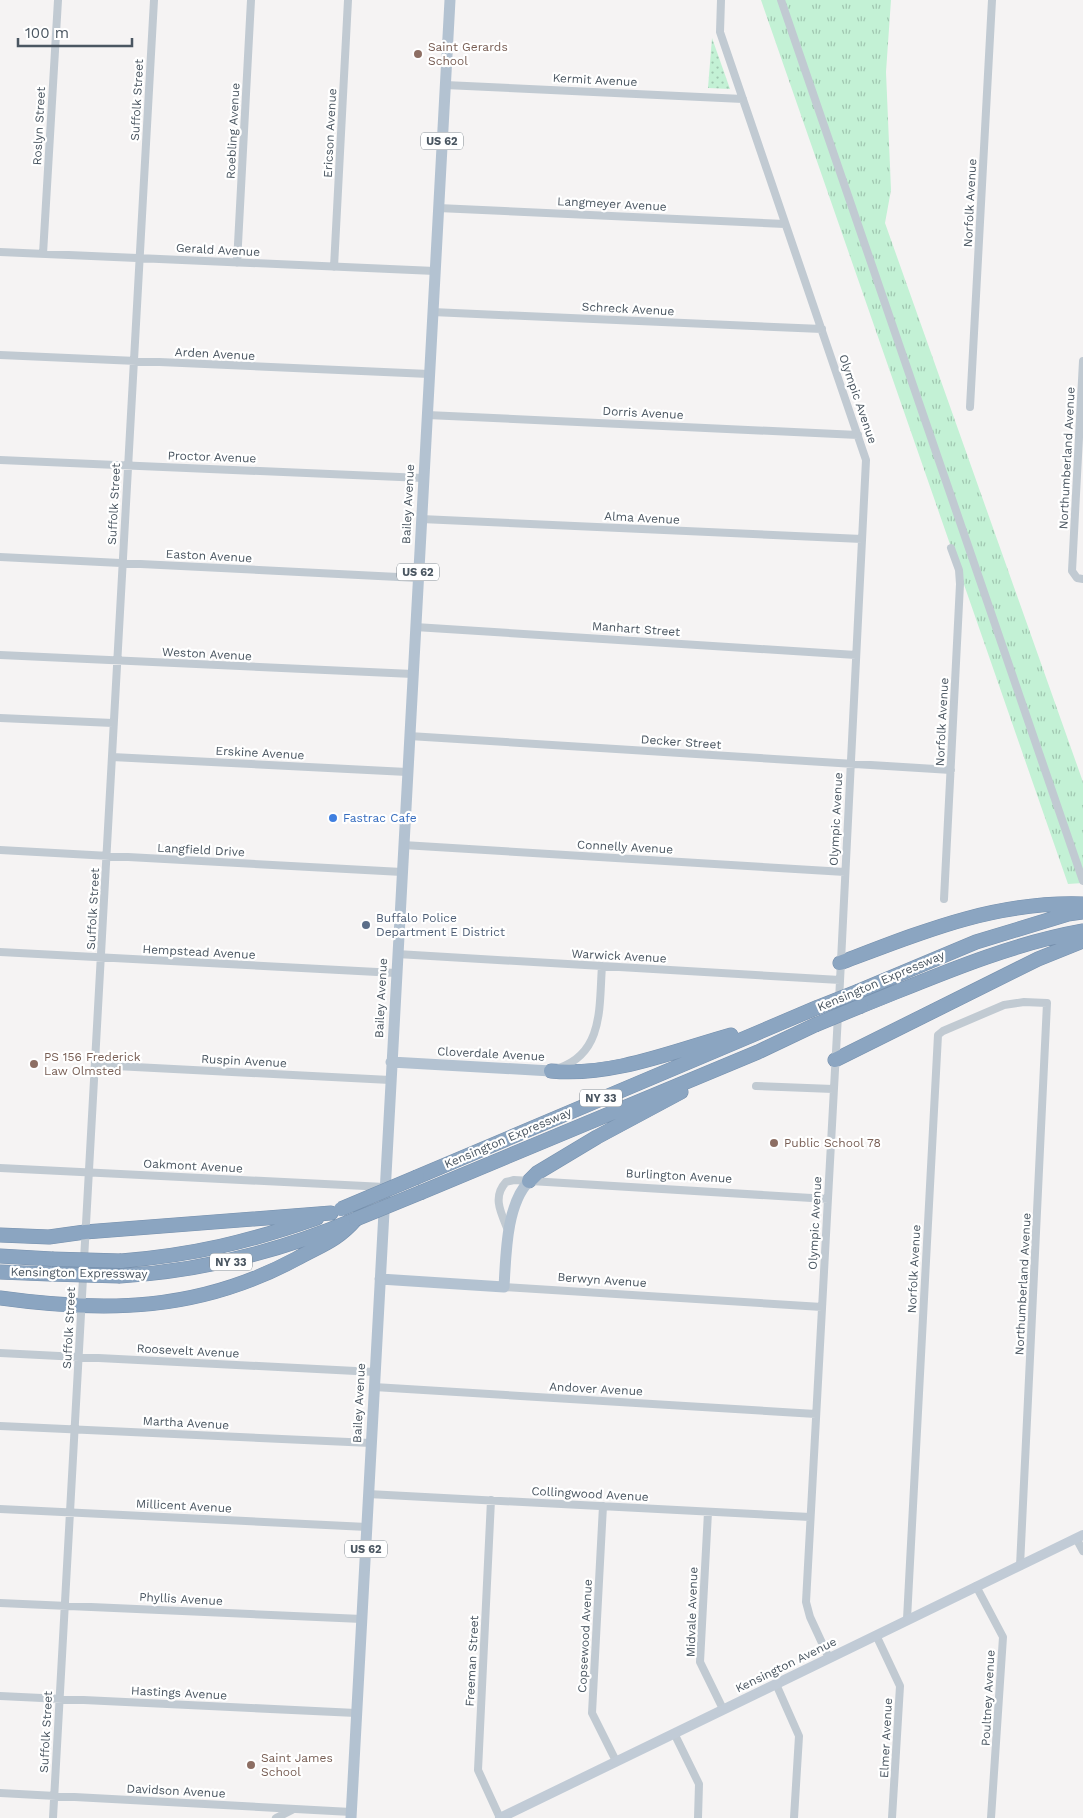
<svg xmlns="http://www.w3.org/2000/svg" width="1083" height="1818" font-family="'Work Sans',sans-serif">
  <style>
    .grass { fill: url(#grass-tufts) }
    .park { fill: url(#park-dots) }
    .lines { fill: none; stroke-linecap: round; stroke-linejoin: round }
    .highway-casing { stroke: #7690ad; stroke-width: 15 }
    .street { stroke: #c1cad2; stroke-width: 8 }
    .secondary { stroke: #c1cbd6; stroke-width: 10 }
    .primary { stroke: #b3c2d1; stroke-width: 11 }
    .highway { stroke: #8ba5c1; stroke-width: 14 }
    .highway-bridge-casing { stroke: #7690ad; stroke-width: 15; stroke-linecap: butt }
    .highway-bridge { stroke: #8ba5c1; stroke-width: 14 }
    .education-dot { fill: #8d6e63; stroke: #fff; stroke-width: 2 }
    .shop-dot { fill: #3f7fe0; stroke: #fff; stroke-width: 2 }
    .service-dot { fill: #5c6f8a; stroke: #fff; stroke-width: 2 }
    .labels { text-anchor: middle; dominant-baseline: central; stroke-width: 4.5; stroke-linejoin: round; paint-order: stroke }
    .shield { fill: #fff; stroke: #808990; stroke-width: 1 }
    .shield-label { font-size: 11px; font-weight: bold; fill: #4a5661 }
    .education-label { font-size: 12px; fill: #785e54; stroke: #fff; text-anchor: start }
    .street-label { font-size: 12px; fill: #4a5661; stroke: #fff }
    .shop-label { font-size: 12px; fill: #366cbe; stroke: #fff; text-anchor: start }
    .service-label { font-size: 12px; fill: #4e5e75; stroke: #fff; text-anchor: start }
  </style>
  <defs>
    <pattern id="grass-tufts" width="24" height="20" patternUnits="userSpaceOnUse" patternTransform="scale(1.25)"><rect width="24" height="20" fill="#c3f1d5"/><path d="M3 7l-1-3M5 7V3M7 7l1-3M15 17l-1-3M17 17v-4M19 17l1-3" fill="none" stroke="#a0c6b0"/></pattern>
    <pattern id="park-dots" width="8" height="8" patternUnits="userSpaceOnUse" patternTransform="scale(1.25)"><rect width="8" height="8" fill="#c3f1d5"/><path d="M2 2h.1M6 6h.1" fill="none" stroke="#a0c6b0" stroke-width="1.8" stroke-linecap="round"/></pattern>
  </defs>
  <rect width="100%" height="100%" fill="#f5f3f3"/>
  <path class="grass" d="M 761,0 L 891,0 L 886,72 L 891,190 L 885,223 L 1083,782 L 1083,883 L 1068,884 Z"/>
  <path class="park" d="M 712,38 L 730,89 L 708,88 Z"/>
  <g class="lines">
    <defs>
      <path id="highway" d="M 840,963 C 921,932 995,901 1083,904
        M 859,991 L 976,942 L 1068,914 L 1083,912
        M 861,1006 C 934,977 1005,945 1083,931
        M 835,1060 L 1038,959 L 1083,941
        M 551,1071 C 612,1077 674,1051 731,1035
        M 417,1177 L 816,1008
        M 529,1181 L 537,1173 L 597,1137 L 681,1092
        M 422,1192 L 758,1052 L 815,1025
        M 0,1235 L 49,1237 L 85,1232 L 331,1213
        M 0,1256 L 52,1259
        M 121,1261 C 193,1255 249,1242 317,1218
        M 0,1272 L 50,1274
        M 120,1276 C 202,1271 278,1252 354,1220
        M 0,1298 C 107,1313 199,1311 296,1259 C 321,1245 337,1241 356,1219"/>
    </defs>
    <use href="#highway" class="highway-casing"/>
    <path class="street" d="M 721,0 L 720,32 L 866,460 L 839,1001
      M 781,0 L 1083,881
      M 445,85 L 743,99
      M 438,208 L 785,224
      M 0,252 L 435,271
      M 43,254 L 58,0
      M 237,263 L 251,0
      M 334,267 L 348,0
      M 432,312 L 822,329
      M 0,355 L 429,374
      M 1083,361 L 1072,571 L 1077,578 L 1083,579
      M 970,407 L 992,0
      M 427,415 L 858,435
      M 0,460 L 423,478
      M 421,519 L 862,539
      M 0,557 L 418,578
      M 415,627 L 856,655
      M 0,655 L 413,674
      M 0,718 L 113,723
      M 409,736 L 951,770
      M 112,757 L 407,772
      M 403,845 L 845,872
      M 0,850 L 402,872
      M 944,899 L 960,584 L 959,570 L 951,548
      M 0,952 L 396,973
      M 397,954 L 840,980
      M 96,1065 L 390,1080
      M 559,1068 C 604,1053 599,1006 602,966
      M 756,1086 L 833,1089
      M 0,1168 L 385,1187
      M 508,1230 C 501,1213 492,1197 506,1182 L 514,1180 L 828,1199
      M 504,1287 L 822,1307
      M 0,1353 L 375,1372
      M 374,1387 L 816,1414
      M 0,1426 L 371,1443
      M 368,1494 L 810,1517
      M 491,1500 L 478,1770 L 500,1818
      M 603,1506 L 592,1713 L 616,1761
      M 0,1509 L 367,1527
      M 708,1512 L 700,1662 L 723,1709
      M 1076,1538 L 1083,1551
      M 976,1586 L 1003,1637 L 991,1818
      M 0,1603 L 362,1619
      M 907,1619 L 938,1035 L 943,1031 L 1004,1005 L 1024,1002 L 1047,1003 L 1020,1566
      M 876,1635 L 900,1686 L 892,1818
      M 829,1658 L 810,1617 L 806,1602 L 838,1015
      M 776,1684 L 799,1736 L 794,1818
      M 0,1696 L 356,1713
      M 674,1733 L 699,1784 L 698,1818
      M 0,1793 L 351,1812
      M 53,1818 L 154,0
      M 276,1818 L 292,1810"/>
    <path class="secondary" d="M 500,1818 L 1083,1535"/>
    <path class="primary" d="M 391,1062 L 551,1071
      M 380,1279 L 504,1287 C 506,1255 506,1205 529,1181
      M 351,1818 L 450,0"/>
    <use href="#highway" class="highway"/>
    <defs>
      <path id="highway-bridge" d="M 816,1008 L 859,991
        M 815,1025 L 861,1006
        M 341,1209 L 417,1177
        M 356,1219 L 422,1192
        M 52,1259 L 121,1261
        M 50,1274 L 120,1276"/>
    </defs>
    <use href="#highway-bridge" class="highway-bridge-casing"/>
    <use href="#highway-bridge" class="highway-bridge"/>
  </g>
  <g class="education-dot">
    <circle cx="418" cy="54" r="5"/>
    <circle cx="34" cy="1064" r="5"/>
    <circle cx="774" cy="1143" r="5"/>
    <circle cx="251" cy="1765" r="5"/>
  </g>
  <circle class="shop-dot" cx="333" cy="818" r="5"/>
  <circle class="service-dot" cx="366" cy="925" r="5"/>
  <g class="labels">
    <g class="shield">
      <rect x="421" y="132.5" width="42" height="17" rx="4"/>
      <rect x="397" y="563.5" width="42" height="17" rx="4"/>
      <rect x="580" y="1089.5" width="42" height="17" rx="4"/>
      <rect x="210" y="1253.5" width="42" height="17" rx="4"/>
      <rect x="345" y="1540.5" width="42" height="17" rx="4"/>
    </g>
    <g class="shield-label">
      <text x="442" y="141">US 62</text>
      <text x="418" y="572">US 62</text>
      <text x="601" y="1098">NY 33</text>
      <text x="231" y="1262">NY 33</text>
      <text x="366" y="1549">US 62</text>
    </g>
    <g class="education-label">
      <text x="428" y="47">Saint Gerards<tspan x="428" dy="14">School</tspan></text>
      <text x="44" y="1057">PS 156 Frederick<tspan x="44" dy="14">Law Olmsted</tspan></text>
      <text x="784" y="1143">Public School 78</text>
      <text x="261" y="1758">Saint James<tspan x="261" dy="14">School</tspan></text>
    </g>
    <g class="street-label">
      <text transform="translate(595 80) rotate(3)">Kermit Avenue</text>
      <text transform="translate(137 100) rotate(-87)">Suffolk Street</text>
      <text transform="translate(39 126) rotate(-87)">Roslyn Street</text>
      <text transform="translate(233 131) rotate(-87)">Roebling Avenue</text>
      <text transform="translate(330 133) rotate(-87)">Ericson Avenue</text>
      <text transform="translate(970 203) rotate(-87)">Norfolk Avenue</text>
      <text transform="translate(612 204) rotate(3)">Langmeyer Avenue</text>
      <text transform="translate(218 250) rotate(3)">Gerald Avenue</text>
      <text transform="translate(628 309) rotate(3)">Schreck Avenue</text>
      <text transform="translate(215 354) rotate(3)">Arden Avenue</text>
      <text transform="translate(858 399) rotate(71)">Olympic Avenue</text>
      <text transform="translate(643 413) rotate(3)">Dorris Avenue</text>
      <text transform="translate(212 457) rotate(2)">Proctor Avenue</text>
      <text transform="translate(1067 458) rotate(-87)">Northumberland Avenue</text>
      <text transform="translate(114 504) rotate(-87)">Suffolk Street</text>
      <text transform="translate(408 504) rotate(-87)">Bailey Avenue</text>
      <text transform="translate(642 518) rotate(3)">Alma Avenue</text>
      <text transform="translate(209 556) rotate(3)">Easton Avenue</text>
      <text transform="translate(636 629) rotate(4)">Manhart Street</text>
      <text transform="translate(207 654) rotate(3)">Weston Avenue</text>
      <text transform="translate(942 722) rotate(-87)">Norfolk Avenue</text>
      <text transform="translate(681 742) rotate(4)">Decker Street</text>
      <text transform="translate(260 753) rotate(3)">Erskine Avenue</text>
      <text transform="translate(836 819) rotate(-87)">Olympic Avenue</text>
      <text transform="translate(625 847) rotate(3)">Connelly Avenue</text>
      <text transform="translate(201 850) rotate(3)">Langfield Drive</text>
      <text transform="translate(93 909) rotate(-87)">Suffolk Street</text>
      <text transform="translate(199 952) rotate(3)">Hempstead Avenue</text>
      <text transform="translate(619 956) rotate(3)">Warwick Avenue</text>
      <text transform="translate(881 981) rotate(-23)">Kensington Expressway</text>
      <text transform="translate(381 998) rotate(-87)">Bailey Avenue</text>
      <text transform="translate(491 1054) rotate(3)">Cloverdale Avenue</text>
      <text transform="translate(244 1061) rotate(3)">Ruspin Avenue</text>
      <text transform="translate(508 1138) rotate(-23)">Kensington Expressway</text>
      <text transform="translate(193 1166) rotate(3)">Oakmont Avenue</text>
      <text transform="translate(679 1176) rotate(3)">Burlington Avenue</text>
      <text transform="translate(815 1223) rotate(-87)">Olympic Avenue</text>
      <text transform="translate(914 1269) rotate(-87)">Norfolk Avenue</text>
      <text transform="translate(79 1273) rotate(1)">Kensington Expressway</text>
      <text transform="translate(602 1280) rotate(4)">Berwyn Avenue</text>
      <text transform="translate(1023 1284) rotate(-87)">Northumberland Avenue</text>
      <text transform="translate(69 1328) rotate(-87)">Suffolk Street</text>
      <text transform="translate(188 1351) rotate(3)">Roosevelt Avenue</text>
      <text transform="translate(596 1389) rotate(3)">Andover Avenue</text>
      <text transform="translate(359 1403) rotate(-87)">Bailey Avenue</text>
      <text transform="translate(186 1423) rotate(3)">Martha Avenue</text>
      <text transform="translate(590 1494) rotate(3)">Collingwood Avenue</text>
      <text transform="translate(184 1506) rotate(3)">Millicent Avenue</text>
      <text transform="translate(181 1599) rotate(3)">Phyllis Avenue</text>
      <text transform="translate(692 1612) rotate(-88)">Midvale Avenue</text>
      <text transform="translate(585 1636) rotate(-87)">Copsewood Avenue</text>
      <text transform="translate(472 1661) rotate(-87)">Freeman Street</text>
      <text transform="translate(786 1665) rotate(-26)">Kensington Avenue</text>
      <text transform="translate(179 1693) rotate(3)">Hastings Avenue</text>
      <text transform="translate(988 1698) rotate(-87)">Poultney Avenue</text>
      <text transform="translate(46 1732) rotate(-87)">Suffolk Street</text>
      <text transform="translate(886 1738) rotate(-87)">Elmer Avenue</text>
      <text transform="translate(176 1791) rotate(3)">Davidson Avenue</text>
    </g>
    <g class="shop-label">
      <text x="343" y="818">Fastrac Cafe</text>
    </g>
    <g class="service-label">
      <text x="376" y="918">Buffalo Police<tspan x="376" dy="14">Department E District</tspan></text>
    </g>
  </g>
  <path d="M18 38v8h114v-8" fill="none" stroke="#4a5661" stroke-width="2.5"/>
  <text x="25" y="38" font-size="15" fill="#4a5661" stroke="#ffffff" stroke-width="4" paint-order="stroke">100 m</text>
</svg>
